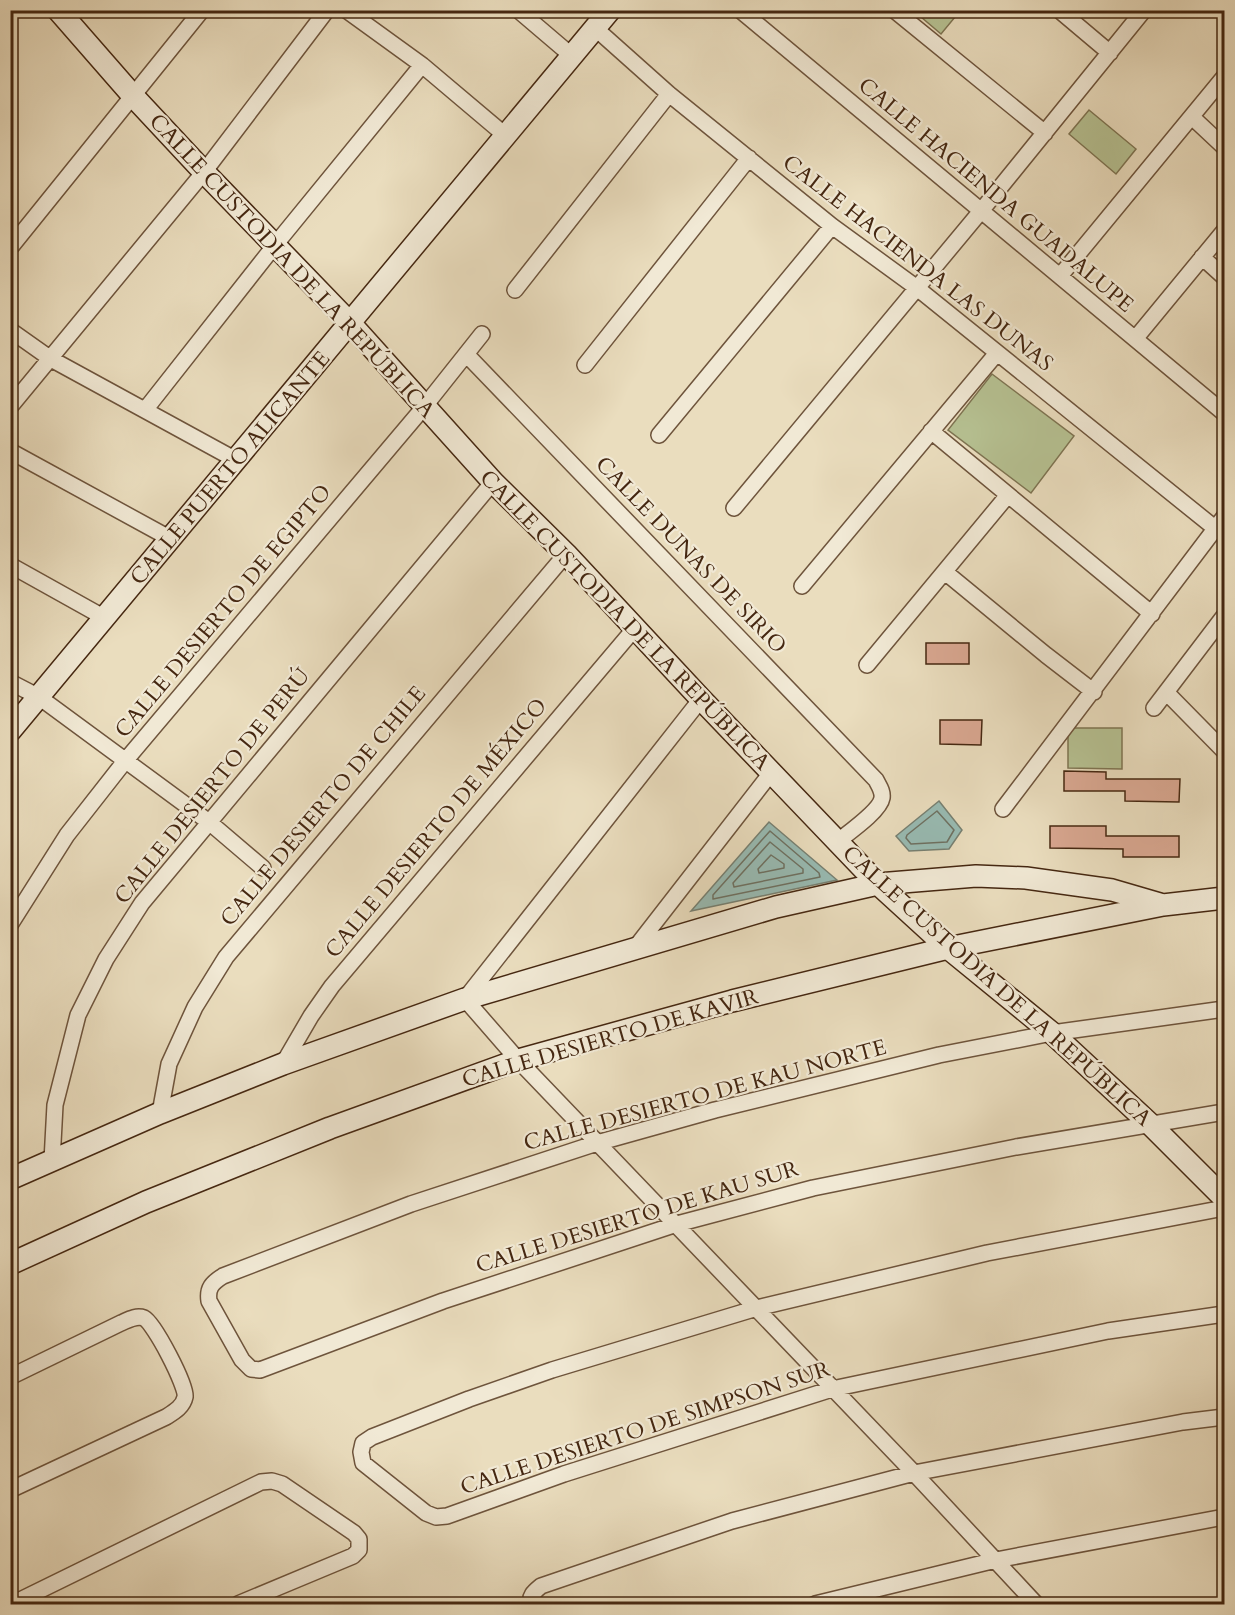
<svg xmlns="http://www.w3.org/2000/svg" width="1235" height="1615" font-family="Cardo,serif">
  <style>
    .green { fill: #b6c192; stroke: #7e7452; stroke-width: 1.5 }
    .water { fill: #98bbb3; stroke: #778072; stroke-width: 1.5 }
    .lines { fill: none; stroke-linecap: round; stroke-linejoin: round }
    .shore { stroke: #6e7162; stroke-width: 1.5 }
    .building { fill: #daa892; stroke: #452711; stroke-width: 1.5 }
    .street-casing { stroke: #6e543c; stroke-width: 18 }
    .secondary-casing { stroke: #452711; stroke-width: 24 }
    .street { stroke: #f1e9d5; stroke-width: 15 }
    .secondary { stroke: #f1e9d5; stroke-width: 21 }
    .labels { text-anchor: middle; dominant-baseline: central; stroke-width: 4.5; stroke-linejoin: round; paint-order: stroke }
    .street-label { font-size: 22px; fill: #452711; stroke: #f1e9d5 }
  </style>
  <rect width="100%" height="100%" fill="#eaddbe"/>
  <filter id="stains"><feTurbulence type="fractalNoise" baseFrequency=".00333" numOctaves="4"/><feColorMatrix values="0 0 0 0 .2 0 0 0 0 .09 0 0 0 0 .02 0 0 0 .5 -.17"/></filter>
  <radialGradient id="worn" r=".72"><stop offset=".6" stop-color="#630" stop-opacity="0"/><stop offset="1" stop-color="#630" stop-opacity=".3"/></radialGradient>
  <path class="green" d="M 914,11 L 960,11 L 941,34 Z
    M 1089,110 L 1136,149 L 1116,174 L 1069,134 Z
    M 992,374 L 1074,436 L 1031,493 L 948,430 Z
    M 1068,728 L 1122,728 L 1122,769 L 1068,768 Z"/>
  <path class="water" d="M 939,801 L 962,830 L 949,849 L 909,851 L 896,836 Z
    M 769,822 L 837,880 L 691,911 Z"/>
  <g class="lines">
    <path class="shore" d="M 937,811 L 954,830 L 947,842 L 911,844 L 906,838 L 907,835 Z
      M 770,831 L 819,873 L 820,877 L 713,899 L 713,895 Z
      M 770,842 L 803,869 L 803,873 L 734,887 L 733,883 Z
      M 771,855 L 784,864 L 784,868 L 759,873 L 758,869 Z"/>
  </g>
  <path class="building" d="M 926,643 L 969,643 L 969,664 L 926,664 Z
    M 940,720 L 982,720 L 981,745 L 940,744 Z
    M 1064,771 L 1106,772 L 1106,779 L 1180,779 L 1179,802 L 1125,801 L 1125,791 L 1064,791 Z
    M 1050,826 L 1106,826 L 1106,836 L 1179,836 L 1179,857 L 1123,857 L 1123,849 L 1050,848 Z"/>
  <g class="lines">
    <defs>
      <path id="street" d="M 346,10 L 422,65 L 506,136
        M 518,10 L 572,56
        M 740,10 L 1224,413
        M 894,10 L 1045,133
        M 1059,10 L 1110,53
        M 595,28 L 669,94 L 832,226 L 917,288 L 1216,529
        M 1192,117 L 1224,147
        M 10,248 L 202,10
        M 1202,257 L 1224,277
        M 1060,276 L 1224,77
        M 515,290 L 669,94
        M 10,330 L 51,359 L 236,460
        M 1135,339 L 1224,231
        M 466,354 L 876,780 C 879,786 883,791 882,798 C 880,811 848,833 837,842
        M 585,365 L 749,158
        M 10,407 L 204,172 L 327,10
        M 145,410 L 275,245 L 422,65
        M 931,431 L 1152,614
        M 659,435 L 832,226
        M 10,451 L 171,539
        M 734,508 L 981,211 L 1144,10
        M 10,565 L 105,618
        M 945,572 L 1046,655 L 1094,692
        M 802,586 L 997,353
        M 867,665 L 1008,495
        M 10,682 L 39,697 L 209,822 L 263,868
        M 1166,692 L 1224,751
        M 701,699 L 465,999 L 518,1060 L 914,1473 L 1036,1604
        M 1154,708 L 1224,616
        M 1003,809 L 1224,517
        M 10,925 L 67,835 L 125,761 L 424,407 L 482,334
        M 635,948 L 771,773
        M 1224,1009 L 1052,1033 L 939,1055 L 715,1110 L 597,1143 L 411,1204 L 223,1276 C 212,1283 207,1288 209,1301 L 242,1360 L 251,1369 L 260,1370 L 443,1301 L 677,1224 L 813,1188 L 1016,1147 L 1224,1112
        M 283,1064 L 311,1016 L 332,986 L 635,628
        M 160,1113 L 169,1064 L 195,1007 L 226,957 L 566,554
        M 52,1161 L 55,1105 L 78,1015 L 106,959 L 142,903 L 493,482
        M 1224,1208 L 987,1253 L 757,1308 L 552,1370 L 469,1399 L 372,1437 L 363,1443 L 361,1452 L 363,1463 L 426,1513 L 436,1517 L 447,1516 L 564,1474 L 832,1389 L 1108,1331 L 1224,1314
        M 10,1377 L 121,1323 C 128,1320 136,1315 144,1318 C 154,1323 187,1386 185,1397 C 183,1407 174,1412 166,1417 L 10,1490
        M 12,1604 L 261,1482 L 272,1481 L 282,1484 L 354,1533 L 359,1539 L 359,1550 L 353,1556 L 238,1604
        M 532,1604 C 528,1596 535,1591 541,1586 L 732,1521 L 914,1473 L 1183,1422 L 1224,1417
        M 815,1604 L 996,1560 L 1224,1517"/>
      <path id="secondary" d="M 58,10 L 134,97 L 204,172 L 350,323 L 493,482 L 566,554 L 701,699 L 878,884 L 948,948 L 1052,1033 L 1150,1124 L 1224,1198
        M 10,731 L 610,10
        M 10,1179 L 160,1113 L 283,1064 L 465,999 L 776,907 L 878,884 L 976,876 L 1026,878 L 1112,890 L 1160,904
        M 10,1264 L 146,1202 L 330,1128 L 518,1060 L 732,1001 L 948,948 L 1163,905 L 1224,898"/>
    </defs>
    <use href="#street" class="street-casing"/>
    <use href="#secondary" class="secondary-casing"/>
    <use href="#street" class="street"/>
    <use href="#secondary" class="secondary"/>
  </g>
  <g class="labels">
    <g class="street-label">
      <text transform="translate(996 195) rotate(40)">CALLE HACIENDA GUADALUPE</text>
      <text transform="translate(918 263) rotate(38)">CALLE HACIENDA LAS DUNAS</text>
      <text transform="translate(292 266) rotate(47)">CALLE CUSTODIA DE LA REPÚBLICA</text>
      <text transform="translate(230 468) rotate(-50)">CALLE PUERTO ALICANTE</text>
      <text transform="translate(691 555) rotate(46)">CALLE DUNAS DE SIRIO</text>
      <text transform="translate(223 611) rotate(-50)">CALLE DESIERTO DE EGIPTO</text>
      <text transform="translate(625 620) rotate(46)">CALLE CUSTODIA DE LA REPÚBLICA</text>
      <text transform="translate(212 786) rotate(-51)">CALLE DESIERTO DE PERÚ</text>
      <text transform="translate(323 806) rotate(-50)">CALLE DESIERTO DE CHILE</text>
      <text transform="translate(436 828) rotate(-50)">CALLE DESIERTO DE MÉXICO</text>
      <text transform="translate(997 986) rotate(42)">CALLE CUSTODIA DE LA REPÚBLICA</text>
      <text transform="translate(610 1038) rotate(-16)">CALLE DESIERTO DE KAVIR</text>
      <text transform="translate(705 1095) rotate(-15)">CALLE DESIERTO DE KAU NORTE</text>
      <text transform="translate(637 1217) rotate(-17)">CALLE DESIERTO DE KAU SUR</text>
      <text transform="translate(645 1428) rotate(-18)">CALLE DESIERTO DE SIMPSON SUR</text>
    </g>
  </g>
  <rect width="1235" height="1615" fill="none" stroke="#eaddbe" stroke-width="36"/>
  <rect x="12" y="12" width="1211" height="1591" fill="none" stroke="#452711" stroke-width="3"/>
  <rect x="18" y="18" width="1199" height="1579" fill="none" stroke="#452711" stroke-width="1.5"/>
  <rect width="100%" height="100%" filter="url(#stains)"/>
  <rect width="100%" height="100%" fill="url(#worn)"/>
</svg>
